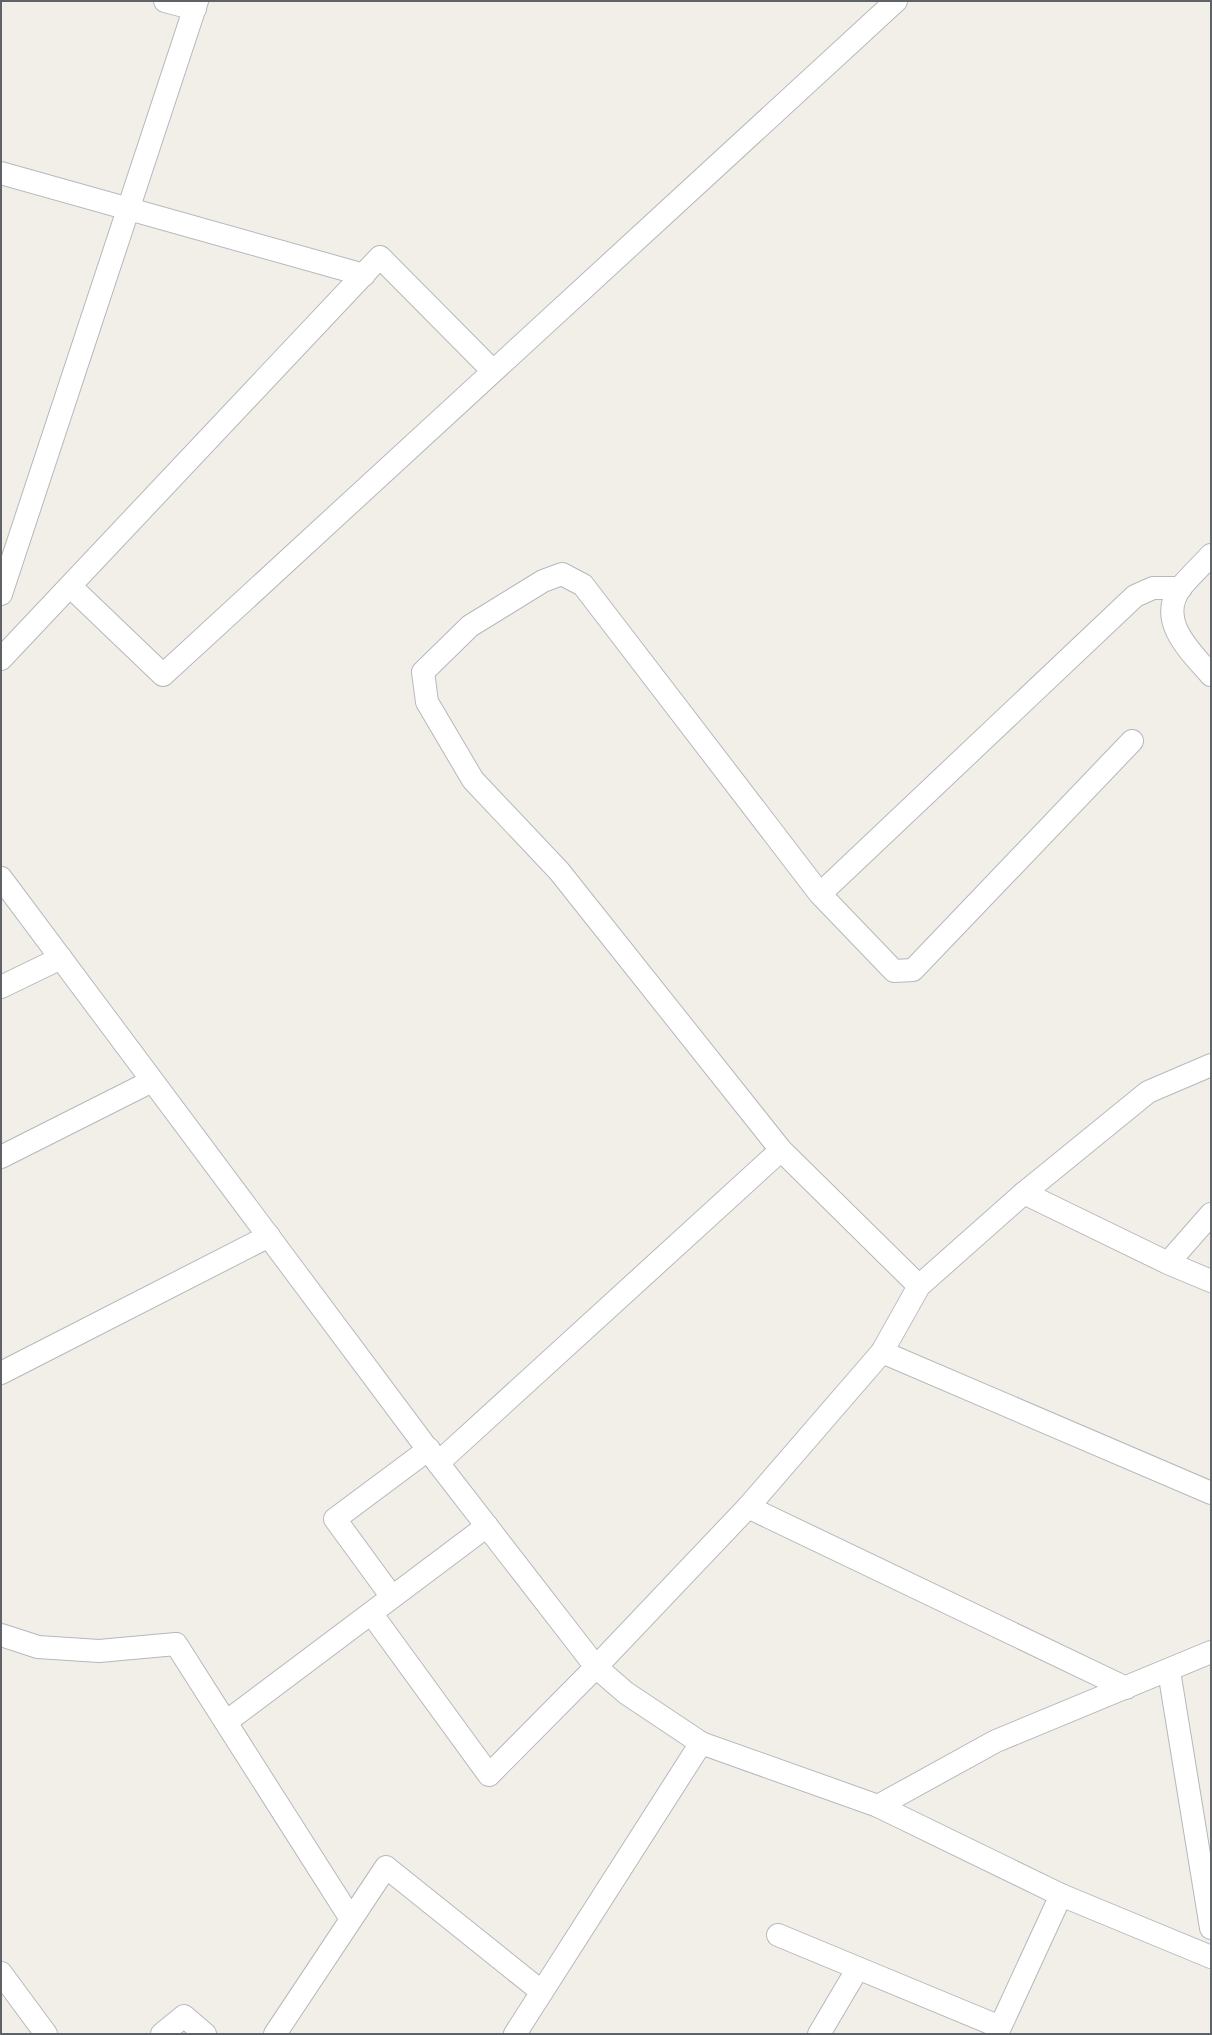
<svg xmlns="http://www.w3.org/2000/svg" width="1212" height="2035" font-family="Karla,sans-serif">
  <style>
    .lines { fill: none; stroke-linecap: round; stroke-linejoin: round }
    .street-casing { stroke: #b5b8bc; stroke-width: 24 }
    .secondary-casing { stroke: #b6babf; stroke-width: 24 }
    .street { stroke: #fff; stroke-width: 22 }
    .secondary { stroke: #fff; stroke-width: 22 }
  </style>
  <rect width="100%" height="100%" fill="#f1efe8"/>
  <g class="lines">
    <defs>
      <path id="street" d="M 165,1 L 195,9
        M 1,173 L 364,275
        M 1211,555 C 1201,566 1190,576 1181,587 C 1156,620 1190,651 1211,675
        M 70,586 L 163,675 L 896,1
        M 1,594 L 197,1
        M 1,659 L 380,257 L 493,371
        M 820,894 L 1135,596 L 1153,588 L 1181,588
        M 1,987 L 61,958
        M 1,1157 L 152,1081
        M 1024,1193 L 1168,1263 L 1211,1281
        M 1168,1263 L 1211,1214
        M 919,1286 L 781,1150 L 559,871 L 473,780 L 427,702 L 423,672 L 470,626 L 543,581 L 562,574 L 583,585 L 820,894 L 894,971 L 913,970 L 1132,741
        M 882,1352 L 1211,1493
        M 1,1373 L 269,1236
        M 438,1463 L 781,1150
        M 748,1507 L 1126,1688
        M 392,1597 L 335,1519 L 429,1449
        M 371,1613 L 489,1775 L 596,1667
        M 1,1635 L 38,1647 L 99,1651 L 176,1644 L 351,1919
        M 1169,1671 L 1211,1928
        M 226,1722 L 487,1526
        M 878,1806 L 996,1741 L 1211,1652
        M 778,1935 L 1000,2027
        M 1,1973 L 46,2034
        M 162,2034 L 184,2016 L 205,2034
        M 275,2034 L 386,1867 L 542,1992
        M 515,2034 L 701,1743
        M 819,2034 L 858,1968
        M 997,2034 L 1061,1895"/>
      <path id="secondary" d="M 1,878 L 438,1463 L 596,1667 L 626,1693 L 701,1743 L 878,1806 L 1061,1895 L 1211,1957
        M 596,1667 L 748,1507 L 882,1352 L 919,1286 L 1024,1193 L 1148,1092 L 1211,1065"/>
    </defs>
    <use href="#street" class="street-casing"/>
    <use href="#secondary" class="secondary-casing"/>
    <use href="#street" class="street"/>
    <use href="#secondary" class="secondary"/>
  </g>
  <rect width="1212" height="2035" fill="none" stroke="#5f6368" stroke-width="4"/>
</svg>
